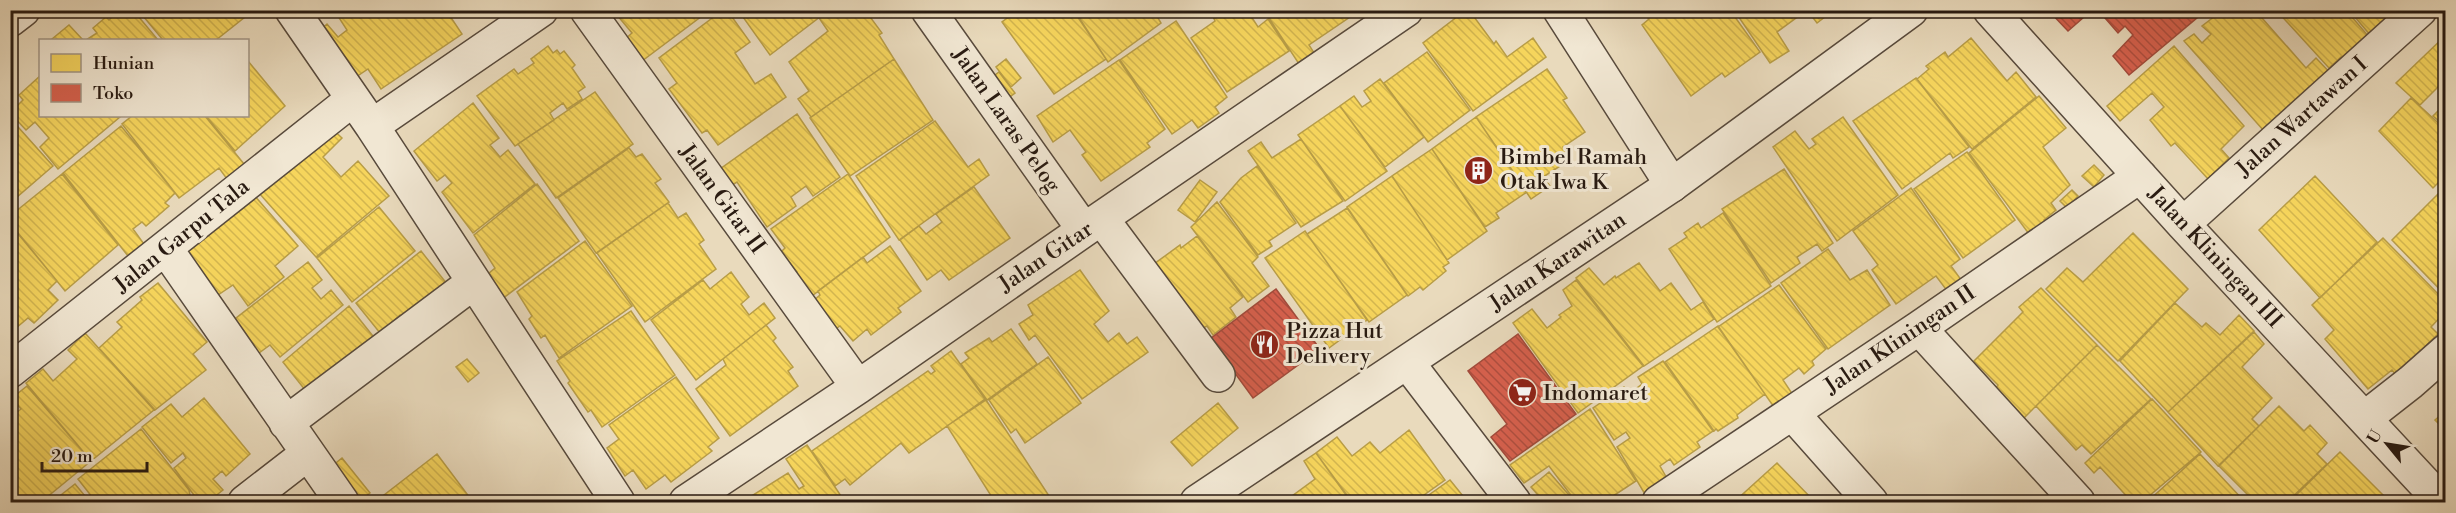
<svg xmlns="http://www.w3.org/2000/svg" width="2456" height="513" font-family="'Libre Bodoni',serif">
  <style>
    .homes { fill: url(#homes-back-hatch); stroke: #b89d46; stroke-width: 1.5 }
    .shops { fill: url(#shops-back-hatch); stroke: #a24b3b; stroke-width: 1.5 }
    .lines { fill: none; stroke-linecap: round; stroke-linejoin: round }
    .minor-casing { stroke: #584a3c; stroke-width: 36 }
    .tertiary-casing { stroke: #584a3c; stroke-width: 36 }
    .minor { stroke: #f1e7d3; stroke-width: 33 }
    .tertiary { stroke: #f1e7d3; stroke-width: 33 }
    .labels { text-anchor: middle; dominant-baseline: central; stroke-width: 6; stroke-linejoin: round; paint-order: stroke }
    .street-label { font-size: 22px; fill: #281a11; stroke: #f1e7d3 }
    .poi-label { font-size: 22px; fill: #281a11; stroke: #f1e7d3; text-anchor: start }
  </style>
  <defs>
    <pattern id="homes-back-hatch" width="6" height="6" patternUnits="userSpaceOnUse" patternTransform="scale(1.5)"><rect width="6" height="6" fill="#f6d55c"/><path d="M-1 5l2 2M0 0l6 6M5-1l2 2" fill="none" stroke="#d3b64f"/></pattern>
    <pattern id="shops-back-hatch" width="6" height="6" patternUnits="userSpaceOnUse" patternTransform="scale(1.5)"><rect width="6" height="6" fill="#d6604d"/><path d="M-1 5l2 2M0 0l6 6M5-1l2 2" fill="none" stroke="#ae4e3f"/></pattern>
  </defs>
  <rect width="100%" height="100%" fill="#e9dabc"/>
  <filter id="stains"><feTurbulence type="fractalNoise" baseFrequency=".00333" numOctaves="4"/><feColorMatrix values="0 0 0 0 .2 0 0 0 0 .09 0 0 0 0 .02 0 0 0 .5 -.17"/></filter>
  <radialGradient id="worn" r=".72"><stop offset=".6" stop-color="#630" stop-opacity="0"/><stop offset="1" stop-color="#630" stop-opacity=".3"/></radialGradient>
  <path class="homes" d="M 119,10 L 133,10 L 158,40 L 86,40 L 97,33 L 93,28 L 106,17 L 109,20 Z
    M 138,10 L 248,10 L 250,13 L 216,40 L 163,40 Z
    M 334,10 L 446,10 L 462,34 L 381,89 L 368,69 L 353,79 L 319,31 L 327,24 L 338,37 L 347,30 Z
    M 622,10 L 710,10 L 634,67 L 617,46 L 632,33 L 617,15 Z
    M 723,10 L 727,10 L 750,42 L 735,53 L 755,84 L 771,74 L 786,97 L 718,145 L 707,130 L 702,133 L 669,89 L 677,83 L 659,58 Z
    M 738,10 L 829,10 L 770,55 Z
    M 829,10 L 858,12 L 865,10 L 882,33 L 879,35 L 894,59 L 811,117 L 798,99 L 809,91 L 789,62 L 828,31 L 819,18 Z
    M 1018,10 L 1073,10 L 1106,59 L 1054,94 L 1002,22 Z
    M 1074,10 L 1161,10 L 1163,14 L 1158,18 L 1161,23 L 1108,62 Z
    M 1247,10 L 1258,27 L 1268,19 L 1289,51 L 1227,92 L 1191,38 L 1215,21 L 1210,10 Z
    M 1273,10 L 1346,10 L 1350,17 L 1309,45 L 1316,56 L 1301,67 L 1267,15 Z
    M 1466,10 L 1469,10 L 1494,44 L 1496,41 L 1507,57 L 1533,38 L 1546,57 L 1473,111 L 1423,43 Z
    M 1651,10 L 1730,10 L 1760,52 L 1725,77 L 1722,73 L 1691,96 L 1642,25 L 1649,19 L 1645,15 Z
    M 1734,10 L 1807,10 L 1777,32 L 1789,51 L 1770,63 Z
    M 1807,10 L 1834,10 L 1817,23 Z
    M 2223,10 L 2255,10 L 2306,68 L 2316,58 L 2335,78 L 2264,131 L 2184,41 L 2194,34 L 2202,43 L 2211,34 L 2202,26 Z
    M 2276,10 L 2346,10 L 2375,44 L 2344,60 L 2341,57 L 2329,68 Z
    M 2349,10 L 2407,10 L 2377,43 Z
    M 1176,21 L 1227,97 L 1215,107 L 1219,113 L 1198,128 L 1192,120 L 1172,134 L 1120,60 Z
    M 69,25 L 83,40 L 53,40 L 52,39 Z
    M 2446,35 L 2446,92 L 2439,86 L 2420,105 L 2396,83 Z
    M 1971,38 L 2007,81 L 2016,72 L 2036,97 L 1972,149 L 1917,79 L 1929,69 L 1926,66 L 1945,52 L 1948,57 Z
    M 548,46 L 553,53 L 557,50 L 560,54 L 564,51 L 575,65 L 572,68 L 585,87 L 578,92 L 582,99 L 567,109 L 563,103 L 550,113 L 554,120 L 515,146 L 477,96 L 514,69 L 518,74 L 534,63 L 531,59 Z
    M 2174,46 L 2244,126 L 2221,149 L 2229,158 L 2208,179 L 2175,143 L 2171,146 L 2150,120 L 2164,107 L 2152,93 L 2120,121 L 2107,106 Z
    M 1427,52 L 1470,110 L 1428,142 L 1384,83 Z
    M 894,59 L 933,120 L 850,176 L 810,118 Z
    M 1006,59 L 1021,78 L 1011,87 L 996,67 Z
    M 1119,60 L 1165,129 L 1147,143 L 1150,147 L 1101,181 L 1082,155 L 1086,152 L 1070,130 L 1053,142 L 1037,116 Z
    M 248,61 L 285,106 L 235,151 L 206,116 L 248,116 Z
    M 1547,69 L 1567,98 L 1563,100 L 1585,132 L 1563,147 L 1571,159 L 1543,177 L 1550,186 L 1531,199 L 1476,117 Z
    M 999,72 L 1015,93 L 1007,99 L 991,78 Z
    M 40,76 L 40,116 L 120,117 L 58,169 L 40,147 L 49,138 L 35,122 L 26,130 L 10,113 L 23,100 L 19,95 Z
    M 1916,78 L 1969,147 L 1953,158 L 1950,153 L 1902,189 L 1853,121 Z
    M 1380,79 L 1424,137 L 1385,167 L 1340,106 L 1354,96 L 1362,107 L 1371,101 L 1364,91 Z
    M 595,92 L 633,144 L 556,198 L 518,144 Z
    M 2039,96 L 2066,128 L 2043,147 L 2070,185 L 2051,203 L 2056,210 L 2044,220 L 2046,222 L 2029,234 L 1969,153 Z
    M 2411,98 L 2446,130 L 2446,175 L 2433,188 L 2379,131 Z
    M 473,103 L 499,138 L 490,145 L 500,157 L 508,150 L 535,184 L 473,233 L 442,192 L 452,183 L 445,175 L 437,181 L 414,151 Z
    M 2446,103 L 2446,127 L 2433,116 Z
    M 1340,106 L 1387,171 L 1345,201 L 1298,135 Z
    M 797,114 L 840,177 L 813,196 L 806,186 L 791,197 L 796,206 L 767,227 L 737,182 L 724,190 L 713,174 Z
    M 132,116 L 205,116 L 244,164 L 227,179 L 219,168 L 179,198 L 122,124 Z
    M 1476,117 L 1527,192 L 1496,213 L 1499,218 L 1485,227 L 1432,149 Z
    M 1843,117 L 1898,195 L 1837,241 L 1773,147 L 1795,131 L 1809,149 L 1816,144 L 1812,139 Z
    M 10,118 L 53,166 L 10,203 Z
    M 935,121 L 968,167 L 979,159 L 989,175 L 899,240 L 856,176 Z
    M 328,125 L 342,138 L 323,157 L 341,177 L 358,161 L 389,196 L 316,257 L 259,193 Z
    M 121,126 L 175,193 L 165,203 L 169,206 L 146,226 L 142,222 L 133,229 L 144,244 L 128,256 L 63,173 Z
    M 1301,139 L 1343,201 L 1301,227 L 1248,151 L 1261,142 L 1272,158 Z
    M 629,148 L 636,157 L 642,154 L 661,179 L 655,183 L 669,202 L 596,253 L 558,198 Z
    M 1432,149 L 1487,231 L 1447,260 L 1392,176 Z
    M 1967,152 L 2015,220 L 1963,258 L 1914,189 Z
    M 2094,165 L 2104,175 L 2094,187 L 2082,176 Z
    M 1257,166 L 1296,223 L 1269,241 L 1272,246 L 1258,255 L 1220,202 L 1241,178 Z
    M 1784,169 L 1833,243 L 1822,251 L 1817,244 L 1797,257 L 1800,263 L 1771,283 L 1722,209 Z
    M 62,174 L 118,245 L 65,291 L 10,223 L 10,216 Z
    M 848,174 L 890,237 L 804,302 L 788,280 L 797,272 L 781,252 L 785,248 L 771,229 Z
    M 1392,176 L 1449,263 L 1443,267 L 1446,271 L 1423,290 L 1420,287 L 1408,296 L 1347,207 Z
    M 2315,176 L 2377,242 L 2320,298 L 2259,230 Z
    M 1200,180 L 1217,192 L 1195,222 L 1178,210 Z
    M 537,184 L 579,241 L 498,302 L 482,279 L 495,268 L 474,235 Z
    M 2446,186 L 2446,296 L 2392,240 Z
    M 974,187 L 1010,238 L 949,280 L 941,270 L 927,280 L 900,240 L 919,226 L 926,234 L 942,222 L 936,214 Z
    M 1911,188 L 1960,259 L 1951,266 L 1962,281 L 1948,292 L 1936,276 L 1896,304 L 1872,270 L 1878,265 L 1853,231 Z
    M 2072,190 L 2078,196 L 2067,208 L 2060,201 Z
    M 254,195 L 298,246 L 275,266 L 284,277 L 248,306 L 233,285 L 215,297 L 183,252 Z
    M 1217,202 L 1258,257 L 1252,263 L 1269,286 L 1248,302 L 1191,227 Z
    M 668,203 L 678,218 L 686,213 L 704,240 L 699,244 L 716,269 L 645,322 L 597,253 Z
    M 379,207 L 415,251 L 352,302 L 317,258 Z
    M 1347,208 L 1407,295 L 1369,322 L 1307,234 Z
    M 1723,213 L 1771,286 L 1717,322 L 1669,249 L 1687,237 L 1684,233 L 1698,223 L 1701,228 Z
    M 10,224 L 57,281 L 48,290 L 58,300 L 34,323 L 28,318 L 16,328 L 10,323 Z
    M 1305,231 L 1367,320 L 1329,348 L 1265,258 Z
    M 2133,233 L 2188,289 L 2118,361 L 2046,289 L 2067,268 L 2083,282 Z
    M 1197,236 L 1243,297 L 1230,308 L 1236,317 L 1213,335 L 1207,326 L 1203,328 L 1154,264 L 1180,245 L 1181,248 Z
    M 2383,238 L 2446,302 L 2446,311 L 2431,327 L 2438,334 L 2396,375 L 2392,370 L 2368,389 L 2325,339 L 2334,330 L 2312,305 Z
    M 585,241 L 632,306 L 559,358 L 545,335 L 541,338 L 529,319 L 532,316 L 517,292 Z
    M 890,246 L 921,291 L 898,308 L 901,312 L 871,335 L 867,329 L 853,341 L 840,326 L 834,330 L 813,301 L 820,295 L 818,291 L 863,257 L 867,263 Z
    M 1828,249 L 1850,280 L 1867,270 L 1890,305 L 1828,349 L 1781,283 Z
    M 421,251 L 447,284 L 405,321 L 400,315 L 380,333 L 356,303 Z
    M 308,262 L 322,280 L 312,288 L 321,299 L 331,290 L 343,305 L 280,357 L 270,345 L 255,356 L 231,322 Z
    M 1639,263 L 1660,291 L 1671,283 L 1691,310 L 1703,302 L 1714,319 L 1644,366 L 1576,278 L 1589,268 L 1604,285 L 1615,276 L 1616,278 Z
    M 1080,270 L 1109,311 L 1094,324 L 1108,342 L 1119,333 L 1127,344 L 1137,337 L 1148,352 L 1082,399 L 1035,335 L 1029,340 L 1019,324 L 1033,315 L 1028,305 Z
    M 731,272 L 749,297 L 741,304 L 749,315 L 764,303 L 775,318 L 696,380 L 651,320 L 703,280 L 710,289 Z
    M 1576,280 L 1643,366 L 1578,413 L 1513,323 L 1532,309 L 1547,328 L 1561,317 L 1559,315 L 1572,306 L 1563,290 Z
    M 158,283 L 207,342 L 193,354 L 206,370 L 155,410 L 99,348 L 122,327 L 117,322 L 142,300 L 140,297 Z
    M 1779,285 L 1826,349 L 1812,361 L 1814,365 L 1804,374 L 1799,368 L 1783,380 L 1795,398 L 1776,410 L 1718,327 Z
    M 2041,288 L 2097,345 L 2014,428 L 1994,390 L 1998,385 L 1974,361 L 2023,312 L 2019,307 Z
    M 2175,303 L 2202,327 L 2206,323 L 2220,335 L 2239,315 L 2254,331 L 2168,412 L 2120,361 Z
    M 349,306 L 376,340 L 309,395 L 283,362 Z
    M 631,311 L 675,375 L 602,427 L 591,410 L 588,412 L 568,383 L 570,381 L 557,361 Z
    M 766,325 L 776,338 L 773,341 L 793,367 L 788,371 L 798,386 L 730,436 L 696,389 L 726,365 L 723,359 Z
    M 1718,326 L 1765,394 L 1737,415 L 1738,418 L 1718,431 L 1716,429 L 1714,431 L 1665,362 Z
    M 1011,329 L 1037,364 L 987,400 L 961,364 L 969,358 L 965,353 L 989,338 L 992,342 Z
    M 2254,332 L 2264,344 L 2242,367 L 2272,398 L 2252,419 L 2259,426 L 2218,466 L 2168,412 Z
    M 85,333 L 154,410 L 91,461 L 26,383 L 43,369 L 53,381 L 77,359 L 68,350 Z
    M 2097,345 L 2151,399 L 2091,454 L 2082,445 L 2076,450 L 2036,406 Z
    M 951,351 L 985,399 L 909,453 L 901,443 L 850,485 L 845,479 L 835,486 L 812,451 L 928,371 L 931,374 L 935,371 L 931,366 Z
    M 1048,357 L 1081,403 L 1025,443 L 1016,429 L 1011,433 L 989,400 Z
    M 467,359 L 479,373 L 468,382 L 456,367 Z
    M 1663,361 L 1713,431 L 1697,442 L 1700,447 L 1674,465 L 1670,459 L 1660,466 L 1669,482 L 1646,496 L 1617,447 L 1630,438 L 1626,432 L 1614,440 L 1593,408 L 1624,387 L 1629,394 L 1642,384 L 1638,377 Z
    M 676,377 L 719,438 L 708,447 L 712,451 L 671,482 L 665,475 L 646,489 L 633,470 L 625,476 L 607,448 L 619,439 L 609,425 Z
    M 27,386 L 91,461 L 41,502 L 19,502 L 10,492 L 10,418 L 21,409 L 12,398 Z
    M 204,398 L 250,454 L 226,476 L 222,471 L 213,479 L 223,490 L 208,502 L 199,502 L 174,468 L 186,458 L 183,453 L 171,463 L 142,427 L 171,404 L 182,417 Z
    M 2152,399 L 2201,452 L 2142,502 L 2132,502 L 2100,467 L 2094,473 L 2085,463 Z
    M 986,400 L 1053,502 L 995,502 L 947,426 Z
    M 2446,401 L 2446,431 L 2435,420 L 2443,413 L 2439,407 Z
    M 1218,403 L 1238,428 L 1192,466 L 1171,442 Z
    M 2279,406 L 2304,431 L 2310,425 L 2327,443 L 2317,454 L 2327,464 L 2287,502 L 2255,502 L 2219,466 Z
    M 1590,409 L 1636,481 L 1604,502 L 1576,502 L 1549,466 L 1524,483 L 1510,465 Z
    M 141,429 L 189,490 L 190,495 L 184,499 L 187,502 L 96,502 L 78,479 Z
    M 1409,430 L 1445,480 L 1414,502 L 1352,502 L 1316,453 L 1337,437 L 1352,456 L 1370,442 L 1380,453 Z
    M 807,445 L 845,502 L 742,502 L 788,473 L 799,489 L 804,486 L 786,459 Z
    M 2340,452 L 2390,502 L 2289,502 Z
    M 1316,453 L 1351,502 L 1290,502 L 1288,499 L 1315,479 L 1304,461 Z
    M 437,454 L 473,502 L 375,502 Z
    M 2200,454 L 2245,502 L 2147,502 Z
    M 342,458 L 370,493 L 359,502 L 353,502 L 327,470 Z
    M 1777,463 L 1815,502 L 1734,502 Z
    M 1549,472 L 1575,502 L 1544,502 L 1531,487 Z
    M 1450,480 L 1467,501 L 1465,502 L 1419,502 Z
    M 75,484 L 90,502 L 52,502 Z"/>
  <path class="shops" d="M 2048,10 L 2092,10 L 2068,31 Z
    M 2098,10 L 2193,10 L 2198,17 L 2129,75 L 2113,56 L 2133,35 L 2125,26 L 2118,33 Z
    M 1276,289 L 1320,349 L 1253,398 L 1210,339 Z
    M 1518,334 L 1576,414 L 1510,461 L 1491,437 L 1507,424 L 1468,371 Z"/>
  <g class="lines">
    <defs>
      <path id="minor" d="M 292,10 L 372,126 L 618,502
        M 587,10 L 858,387
        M 928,10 L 1084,230
        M 1560,10 L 1672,185
        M 1990,10 L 2183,224 L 2442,502
        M 10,20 L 23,10
        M 372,126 L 541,10
        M 1102,219 L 1218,375
        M 2183,224 L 2420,10
        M 166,249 L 342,502
        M 1919,328 L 2078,502
        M 10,371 L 353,99
        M 1792,413 L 1871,502
        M 2365,418 L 2411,382 L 2446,351
        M 286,423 L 474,282
        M 245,502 L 307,454
        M 686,502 L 858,387 L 1084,230 L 1406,10
        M 1659,502 L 1919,328 L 2140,176"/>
      <path id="tertiary" d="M 1407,362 L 1514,502
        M 1197,502 L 1672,185 L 1911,10"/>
    </defs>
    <use href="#minor" class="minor-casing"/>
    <use href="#tertiary" class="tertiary-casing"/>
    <use href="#minor" class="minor"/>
    <use href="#tertiary" class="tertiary"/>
  </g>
  <defs>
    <symbol id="building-disc" viewBox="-11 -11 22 22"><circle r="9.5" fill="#8f2418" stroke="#f1e7d3"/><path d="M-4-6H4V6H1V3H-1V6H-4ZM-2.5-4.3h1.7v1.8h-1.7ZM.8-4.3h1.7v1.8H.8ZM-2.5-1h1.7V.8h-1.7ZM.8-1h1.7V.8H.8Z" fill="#fff"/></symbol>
    <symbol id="restaurant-disc" viewBox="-11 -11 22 22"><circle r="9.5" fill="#8f2418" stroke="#f1e7d3"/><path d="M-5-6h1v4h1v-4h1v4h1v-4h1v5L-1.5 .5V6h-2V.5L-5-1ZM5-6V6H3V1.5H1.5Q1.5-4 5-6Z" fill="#fff"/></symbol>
    <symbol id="supermarket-disc" viewBox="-11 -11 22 22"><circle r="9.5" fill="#8f2418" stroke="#f1e7d3"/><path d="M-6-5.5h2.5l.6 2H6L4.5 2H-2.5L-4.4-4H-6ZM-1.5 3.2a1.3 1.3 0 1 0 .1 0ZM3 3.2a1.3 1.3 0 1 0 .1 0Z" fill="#fff"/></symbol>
  </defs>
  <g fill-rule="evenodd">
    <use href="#building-disc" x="1462" y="154" width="33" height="33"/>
    <use href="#restaurant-disc" x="1248" y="328" width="33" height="33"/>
    <use href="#supermarket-disc" x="1506" y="376" width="33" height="33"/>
  </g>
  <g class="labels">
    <g class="street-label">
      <text transform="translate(2302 117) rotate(-42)">Jalan Wartawan I</text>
      <text transform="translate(1006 120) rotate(55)">Jalan Laras Pelog</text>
      <text transform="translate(722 199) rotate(54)">Jalan Gitar II</text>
      <text transform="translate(182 236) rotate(-39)">Jalan Garpu Tala</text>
      <text transform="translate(1046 257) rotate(-34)">Jalan Gitar</text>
      <text transform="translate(2215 257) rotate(47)">Jalan Kliningan III</text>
      <text transform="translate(1558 262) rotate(-34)">Jalan Karawitan</text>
      <text transform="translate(1900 340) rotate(-34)">Jalan Kliningan II</text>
    </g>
    <g class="poi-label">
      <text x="1500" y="157">Bimbel Ramah<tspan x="1500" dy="25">Otak Iwa K</tspan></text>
      <text x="1286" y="331">Pizza Hut<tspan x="1286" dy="25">Delivery</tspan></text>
      <text x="1543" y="393">Indomaret</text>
    </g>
  </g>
  <rect width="2456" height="513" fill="none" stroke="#e9dabc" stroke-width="36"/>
  <rect x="12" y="12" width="2432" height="489" fill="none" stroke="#281a11" stroke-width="3"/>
  <rect x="18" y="18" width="2420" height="477" fill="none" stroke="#281a11" stroke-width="1.5"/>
  <rect x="39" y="39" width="210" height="78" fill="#f1e7d3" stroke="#a19585" stroke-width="1.5"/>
  <rect x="51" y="54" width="30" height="18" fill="#f6d55c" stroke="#a19585" stroke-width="1.5"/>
  <text x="93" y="69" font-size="18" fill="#281a11">Hunian</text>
  <rect x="51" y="84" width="30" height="18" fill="#d6604d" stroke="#a19585" stroke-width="1.5"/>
  <text x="93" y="99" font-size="18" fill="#281a11">Toko</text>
  <g transform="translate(2387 444) rotate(300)" stroke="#f1e7d3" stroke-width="4.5" paint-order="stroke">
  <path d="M0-4.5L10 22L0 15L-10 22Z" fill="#281a11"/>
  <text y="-9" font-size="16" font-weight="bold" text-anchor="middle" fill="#281a11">U</text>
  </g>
  <path d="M42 462v9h105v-9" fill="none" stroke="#281a11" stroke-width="3"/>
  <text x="51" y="462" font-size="18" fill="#281a11" stroke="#f1e7d3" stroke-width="4.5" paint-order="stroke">20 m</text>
  <rect width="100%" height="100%" filter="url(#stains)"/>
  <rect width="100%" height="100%" fill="url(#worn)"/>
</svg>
